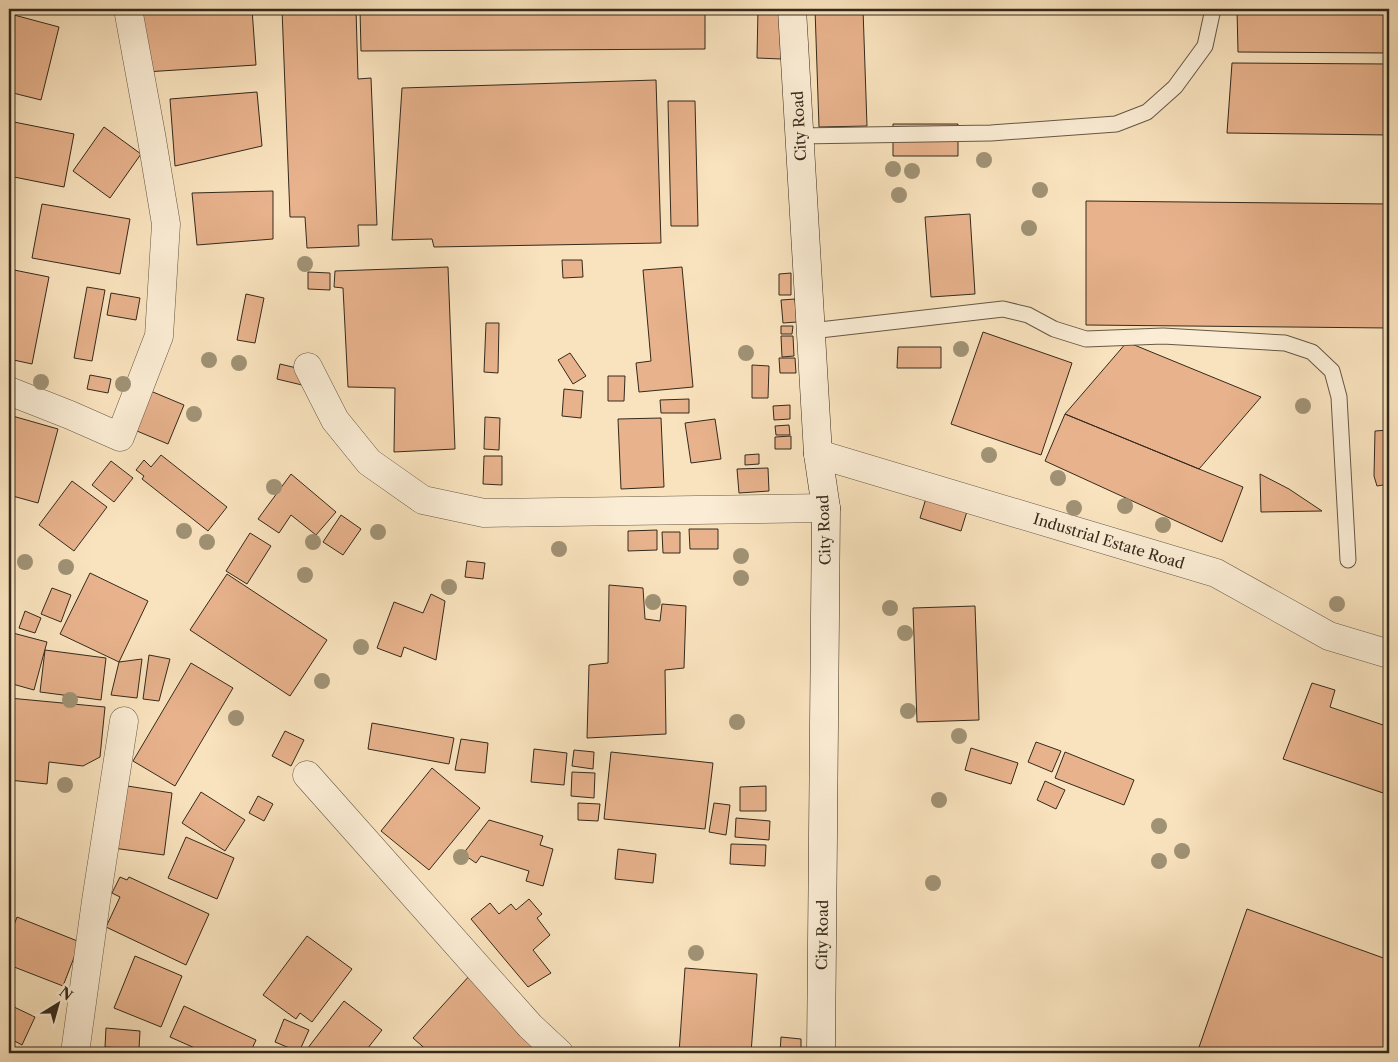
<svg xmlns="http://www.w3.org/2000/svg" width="1398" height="1062" font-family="'Libre Caslon Text',serif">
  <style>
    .building { fill: #e7b28c; stroke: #352a1c }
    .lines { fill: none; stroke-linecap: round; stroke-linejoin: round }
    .service-casing { stroke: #665844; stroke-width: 17 }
    .minor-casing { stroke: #665844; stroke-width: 29 }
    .secondary-casing { stroke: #352a1c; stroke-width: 29 }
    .service { stroke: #fbedd5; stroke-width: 15 }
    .minor { stroke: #fbedd5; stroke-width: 28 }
    .secondary { stroke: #fbedd5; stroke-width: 28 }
    .tree { fill: #a09275 }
    .labels { text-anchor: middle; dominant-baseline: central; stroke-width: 4; stroke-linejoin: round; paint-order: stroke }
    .street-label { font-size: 15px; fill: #352a1c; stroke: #fbedd5 }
  </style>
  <rect width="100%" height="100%" fill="#f9e3be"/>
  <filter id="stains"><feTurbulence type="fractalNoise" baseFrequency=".004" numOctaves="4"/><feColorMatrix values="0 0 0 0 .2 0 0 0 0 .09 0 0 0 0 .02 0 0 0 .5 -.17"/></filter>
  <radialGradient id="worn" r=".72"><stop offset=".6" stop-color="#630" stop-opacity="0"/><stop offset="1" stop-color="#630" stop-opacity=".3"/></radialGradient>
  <path class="building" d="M 140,9 L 252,9 L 256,65 L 145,72 Z
    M 282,9 L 356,9 L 358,79 L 371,78 L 377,225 L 358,225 L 359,246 L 307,248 L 305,217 L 290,217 Z
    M 360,9 L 705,9 L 705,49 L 361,51 Z
    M 758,9 L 781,9 L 781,59 L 757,58 Z
    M 815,9 L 863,9 L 867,126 L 819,127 Z
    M 1237,9 L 1389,9 L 1389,53 L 1238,52 Z
    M 14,15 L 59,27 L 41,100 L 9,92 L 9,34 Z
    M 1232,63 L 1389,64 L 1389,135 L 1227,133 Z
    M 656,80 L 661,243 L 434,247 L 432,239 L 392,240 L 402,88 Z
    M 257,92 L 262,146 L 175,166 L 170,99 Z
    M 668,101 L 695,101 L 698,226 L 671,226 Z
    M 9,121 L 74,134 L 64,187 L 9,176 Z
    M 893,124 L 958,124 L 958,156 L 893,156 Z
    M 104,127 L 141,154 L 110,198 L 73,171 Z
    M 273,191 L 273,239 L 197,245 L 192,193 Z
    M 1086,201 L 1389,204 L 1389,328 L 1086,325 Z
    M 42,204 L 130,219 L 120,274 L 32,258 Z
    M 970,214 L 975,294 L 931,297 L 925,217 Z
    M 562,260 L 582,260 L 583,277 L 563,278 Z
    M 448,267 L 455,449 L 394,452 L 395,388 L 348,387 L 343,288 L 334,287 L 335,271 Z
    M 682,267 L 693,387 L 639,392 L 636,363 L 651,361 L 643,270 Z
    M 9,269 L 49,277 L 32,364 L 9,359 Z
    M 308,272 L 330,273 L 330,290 L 308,289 Z
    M 791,273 L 791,295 L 779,295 L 779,274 Z
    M 87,287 L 105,290 L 92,361 L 74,358 Z
    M 111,293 L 140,298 L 136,320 L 107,315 Z
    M 246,294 L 264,298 L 255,343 L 237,340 Z
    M 795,299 L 797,322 L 783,323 L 781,300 Z
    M 486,323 L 499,323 L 498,373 L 484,372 Z
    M 781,326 L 793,326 L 792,334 L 781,334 Z
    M 983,332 L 1072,363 L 1041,455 L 951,424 Z
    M 781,336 L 793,336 L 794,356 L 782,357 Z
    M 1127,342 L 1261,397 L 1199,469 L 1065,414 Z
    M 898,347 L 941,347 L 941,368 L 897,368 Z
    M 570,353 L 586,376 L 573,384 L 558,360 Z
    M 779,358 L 795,358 L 796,373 L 780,373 Z
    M 280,364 L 305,370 L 302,385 L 277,379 Z
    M 752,365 L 769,366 L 768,398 L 752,398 Z
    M 90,375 L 111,379 L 108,393 L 87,389 Z
    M 608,376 L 625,376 L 624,401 L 608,401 Z
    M 141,387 L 184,405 L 168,444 L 125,426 Z
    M 564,389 L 583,391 L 581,418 L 562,416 Z
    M 689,399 L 689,413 L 661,413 L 660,400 Z
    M 790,405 L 790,419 L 774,420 L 773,406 Z
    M 1065,414 L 1243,487 L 1222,542 L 1045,461 Z
    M 9,415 L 58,429 L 38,503 L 9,495 Z
    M 485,417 L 500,418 L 499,450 L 484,449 Z
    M 661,418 L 664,487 L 621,489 L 618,419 Z
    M 715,419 L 721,459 L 691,463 L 685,423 Z
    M 789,425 L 790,435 L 776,435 L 775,426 Z
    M 1389,430 L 1389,484 L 1377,486 L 1374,476 L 1375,431 Z
    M 791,436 L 791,449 L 775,449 L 775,437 Z
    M 759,454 L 759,464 L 745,465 L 745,455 Z
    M 161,455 L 227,507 L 208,531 L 142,479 L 144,476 L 136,470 L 144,460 L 151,467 Z
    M 484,456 L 502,456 L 502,485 L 483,484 Z
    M 111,461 L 133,478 L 114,502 L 92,485 Z
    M 768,468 L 769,491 L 739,493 L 737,469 Z
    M 291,474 L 336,512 L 316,535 L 291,515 L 279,533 L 258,519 Z
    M 1260,474 L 1289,489 L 1322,511 L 1261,512 Z
    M 72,481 L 107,507 L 74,551 L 39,525 Z
    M 927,495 L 968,508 L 961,531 L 920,518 Z
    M 341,515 L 361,529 L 343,555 L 323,542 Z
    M 689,529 L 718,529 L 718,549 L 690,549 Z
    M 657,530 L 657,550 L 628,551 L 628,531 Z
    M 662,532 L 680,532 L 680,553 L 663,553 Z
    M 250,533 L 271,546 L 247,584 L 226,571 Z
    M 467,561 L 485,563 L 483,579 L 465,577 Z
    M 90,573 L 148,601 L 119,662 L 60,634 Z
    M 227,574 L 327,640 L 290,696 L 190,630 Z
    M 609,585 L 643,588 L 645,619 L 660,621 L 662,604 L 686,606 L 684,668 L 665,670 L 666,734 L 587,738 L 589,665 L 608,663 Z
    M 52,588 L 71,595 L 61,622 L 41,614 Z
    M 431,594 L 445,601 L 436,660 L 404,647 L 401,657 L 377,648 L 394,602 L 423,613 Z
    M 975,606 L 979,720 L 917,722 L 913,608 Z
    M 25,611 L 41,618 L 35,633 L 19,628 Z
    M 9,632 L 47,642 L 34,690 L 9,683 Z
    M 45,650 L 106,658 L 101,700 L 40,692 Z
    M 149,655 L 170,659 L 159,701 L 143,699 Z
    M 142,659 L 137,698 L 111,695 L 119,662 Z
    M 191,663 L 233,688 L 175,786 L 133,761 Z
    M 1312,683 L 1335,690 L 1330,707 L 1389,727 L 1389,795 L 1283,759 Z
    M 9,698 L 105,707 L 100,757 L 83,766 L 49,762 L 47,784 L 9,780 Z
    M 372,723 L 454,738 L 449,764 L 368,749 Z
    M 285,731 L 304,740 L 291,766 L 272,756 Z
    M 461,739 L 488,743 L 485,773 L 455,770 Z
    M 1036,742 L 1061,751 L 1052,772 L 1028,762 Z
    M 971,748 L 1018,763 L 1011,784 L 965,770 Z
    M 534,749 L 567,753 L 564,785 L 531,782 Z
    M 574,750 L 594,752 L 593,769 L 572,766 Z
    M 611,752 L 713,763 L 705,829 L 604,819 Z
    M 1065,752 L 1134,780 L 1124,805 L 1055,778 Z
    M 432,768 L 480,808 L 429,870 L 381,831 Z
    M 572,772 L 595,773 L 594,798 L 571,796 Z
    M 1045,781 L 1065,790 L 1056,809 L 1037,800 Z
    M 121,785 L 172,793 L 164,855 L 113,848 Z
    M 766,786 L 766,811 L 740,811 L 740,787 Z
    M 201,792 L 245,820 L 225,851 L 182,823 Z
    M 258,796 L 273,804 L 264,821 L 249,813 Z
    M 578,803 L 600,804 L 598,821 L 578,820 Z
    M 714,803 L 730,805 L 726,835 L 709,832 Z
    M 736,818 L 770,821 L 769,840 L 735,837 Z
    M 489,820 L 543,836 L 540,845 L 553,849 L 543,886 L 526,881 L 529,871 L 481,856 L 476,863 L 463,854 Z
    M 186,837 L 234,858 L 217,899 L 168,878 Z
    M 731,844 L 766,845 L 765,866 L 730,864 Z
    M 618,849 L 656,854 L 653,883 L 615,879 Z
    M 120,877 L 127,880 L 129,877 L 209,914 L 186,965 L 106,927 L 120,897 L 112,893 Z
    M 529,899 L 542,914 L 537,918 L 550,935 L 533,950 L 551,973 L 528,987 L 471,919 L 490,903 L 499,914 L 511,904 L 516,910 Z
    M 1247,909 L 1389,960 L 1389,1053 L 1197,1053 Z
    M 17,917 L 80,942 L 63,986 L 9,965 L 9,938 Z
    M 307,936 L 352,969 L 312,1022 L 300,1013 L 296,1019 L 263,995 Z
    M 135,956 L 182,976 L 161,1027 L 114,1008 Z
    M 685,968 L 757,974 L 751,1053 L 679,1053 Z
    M 471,974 L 558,1053 L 430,1053 L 413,1038 Z
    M 344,1001 L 382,1030 L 364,1053 L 304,1053 Z
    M 9,1002 L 15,1005 L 14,1007 L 35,1017 L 22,1045 L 9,1038 Z
    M 184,1006 L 256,1040 L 250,1053 L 206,1053 L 170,1037 Z
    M 284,1019 L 309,1030 L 299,1052 L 275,1042 Z
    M 106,1028 L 140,1031 L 139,1049 L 105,1047 Z
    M 781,1037 L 801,1039 L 801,1053 L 780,1053 Z"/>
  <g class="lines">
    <defs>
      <path id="service" d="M 799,136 L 991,133 L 1116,124 L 1147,112 L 1175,87 L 1205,46 L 1213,9
        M 811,331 L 1003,309 L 1028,315 L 1054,329 L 1086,339 L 1163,336 L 1285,343 L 1312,352 L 1332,371 L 1339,397 L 1348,560"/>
      <path id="minor" d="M 308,367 L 335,420 L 369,462 L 423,500 L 484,513 L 826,508
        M 9,391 L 70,415 L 120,437 L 159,336 L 166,224 L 151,134 L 128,9
        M 818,454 L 1216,573 L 1329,636 L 1389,654
        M 307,775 L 530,1026 L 559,1053
        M 75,1053 L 96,901 L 124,721"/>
      <path id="secondary" d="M 792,9 L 818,454 L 826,508 L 821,1053"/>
    </defs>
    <use href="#service" class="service-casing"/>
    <use href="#minor" class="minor-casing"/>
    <use href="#secondary" class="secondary-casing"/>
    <use href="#service" class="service"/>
    <use href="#minor" class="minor"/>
    <use href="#secondary" class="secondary"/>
  </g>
  <g class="tree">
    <circle cx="984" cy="160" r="8"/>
    <circle cx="893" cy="169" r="8"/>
    <circle cx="912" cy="171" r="8"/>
    <circle cx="1040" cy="190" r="8"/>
    <circle cx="899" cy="195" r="8"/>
    <circle cx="1029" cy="228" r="8"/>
    <circle cx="305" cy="264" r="8"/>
    <circle cx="961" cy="349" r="8"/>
    <circle cx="746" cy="353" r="8"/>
    <circle cx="209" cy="360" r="8"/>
    <circle cx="239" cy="363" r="8"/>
    <circle cx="41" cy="382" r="8"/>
    <circle cx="123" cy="384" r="8"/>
    <circle cx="1303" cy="406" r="8"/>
    <circle cx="194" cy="414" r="8"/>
    <circle cx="989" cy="455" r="8"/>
    <circle cx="1058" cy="478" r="8"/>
    <circle cx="274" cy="487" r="8"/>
    <circle cx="1125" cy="506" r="8"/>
    <circle cx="1074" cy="508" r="8"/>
    <circle cx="1163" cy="525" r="8"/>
    <circle cx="184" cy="531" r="8"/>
    <circle cx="378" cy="532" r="8"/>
    <circle cx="207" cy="542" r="8"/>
    <circle cx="313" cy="542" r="8"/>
    <circle cx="559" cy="549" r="8"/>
    <circle cx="741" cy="556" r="8"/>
    <circle cx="25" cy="562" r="8"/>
    <circle cx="66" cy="567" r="8"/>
    <circle cx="305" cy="575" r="8"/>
    <circle cx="741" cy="578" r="8"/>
    <circle cx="449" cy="587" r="8"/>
    <circle cx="653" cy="602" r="8"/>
    <circle cx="1337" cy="604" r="8"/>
    <circle cx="890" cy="608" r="8"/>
    <circle cx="905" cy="633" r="8"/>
    <circle cx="361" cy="647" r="8"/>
    <circle cx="322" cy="681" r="8"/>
    <circle cx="70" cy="700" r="8"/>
    <circle cx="908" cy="711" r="8"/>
    <circle cx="236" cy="718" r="8"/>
    <circle cx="737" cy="722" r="8"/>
    <circle cx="959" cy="736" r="8"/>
    <circle cx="65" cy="785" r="8"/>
    <circle cx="939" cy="800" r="8"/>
    <circle cx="1159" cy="826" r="8"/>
    <circle cx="1182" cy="851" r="8"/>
    <circle cx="461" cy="857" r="8"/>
    <circle cx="1159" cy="861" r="8"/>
    <circle cx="933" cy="883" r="8"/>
    <circle cx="696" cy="953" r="8"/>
  </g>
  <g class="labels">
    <g class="street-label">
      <text transform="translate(799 126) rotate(-93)">City Road</text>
      <text transform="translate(824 530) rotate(-92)">City Road</text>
      <text transform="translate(1109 541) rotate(17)">Industrial Estate Road</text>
      <text transform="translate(822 935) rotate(-89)">City Road</text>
    </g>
  </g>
  <rect width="1398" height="1062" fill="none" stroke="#f9e3be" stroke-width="30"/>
  <rect x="10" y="10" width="1378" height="1042" fill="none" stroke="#352a1c" stroke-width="2.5"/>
  <rect x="15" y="15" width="1368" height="1032" fill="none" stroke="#352a1c"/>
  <g transform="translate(58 1004) rotate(37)" stroke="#fbedd5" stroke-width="4" paint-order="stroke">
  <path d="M0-4L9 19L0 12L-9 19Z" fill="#352a1c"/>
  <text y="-8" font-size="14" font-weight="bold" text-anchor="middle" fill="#352a1c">N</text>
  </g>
  <rect width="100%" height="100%" filter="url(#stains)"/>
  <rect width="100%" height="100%" fill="url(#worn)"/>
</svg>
